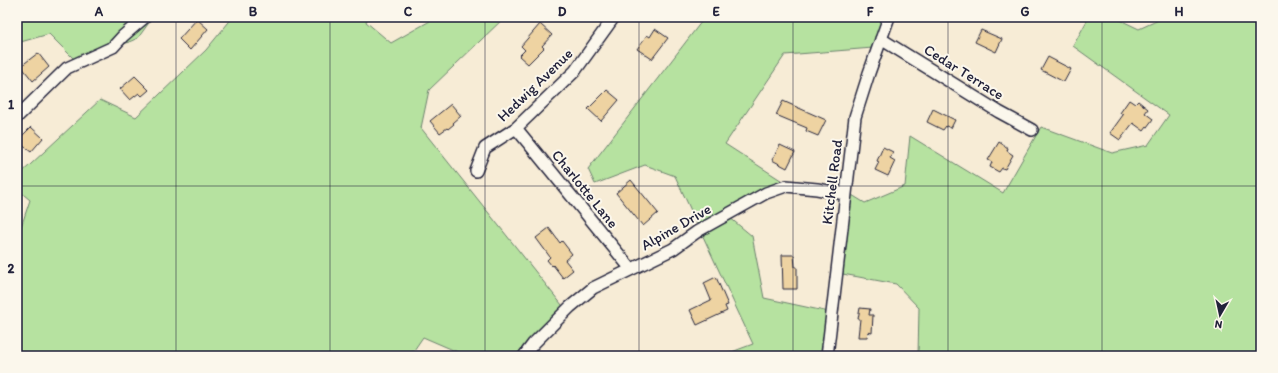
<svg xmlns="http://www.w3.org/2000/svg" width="1278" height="373" font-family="Itim,sans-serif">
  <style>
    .green { fill: #b6e2a0; stroke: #6c826e }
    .building { fill: #eed3a2; stroke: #22223b }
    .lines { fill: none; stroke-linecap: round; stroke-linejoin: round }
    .street-casing { stroke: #22223b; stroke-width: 14 }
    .street { stroke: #fbf7ec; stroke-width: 11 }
    .grid { fill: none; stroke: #22223b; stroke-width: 1; stroke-opacity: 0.55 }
    .labels { text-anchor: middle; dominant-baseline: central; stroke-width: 4; stroke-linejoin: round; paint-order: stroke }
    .street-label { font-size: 15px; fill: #22223b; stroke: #fbf7ec }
    .neatline { fill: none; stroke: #22223b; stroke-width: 1.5 }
    .grid-label { font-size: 13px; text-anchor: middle; font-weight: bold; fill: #22223b }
  </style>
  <rect width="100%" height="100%" fill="#f7ecd6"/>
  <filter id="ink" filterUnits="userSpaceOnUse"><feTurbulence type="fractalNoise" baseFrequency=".025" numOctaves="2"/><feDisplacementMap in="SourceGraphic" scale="8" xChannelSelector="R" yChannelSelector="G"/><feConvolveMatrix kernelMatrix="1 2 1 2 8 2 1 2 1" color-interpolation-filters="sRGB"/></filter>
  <g filter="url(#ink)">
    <path class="green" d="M 17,17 L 153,17 L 138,38 L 79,64 L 49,34 L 17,43 Z
      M 233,17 L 368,17 L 366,22 L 391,43 L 437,17 L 505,17 L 429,90 L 421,128 L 566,310 L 526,356 L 467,356 L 423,337 L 410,356 L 17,356 L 17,234 L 19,233 L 30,200 L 17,189 L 17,177 L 100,100 L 136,117 L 206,50 Z
      M 705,17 L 876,17 L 883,21 L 873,48 L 785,55 L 725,144 L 790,186 L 729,217 L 752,236 L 764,298 L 829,312 L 826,356 L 796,356 L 793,354 L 787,356 L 721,356 L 753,344 L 675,176 L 645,165 L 595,184 L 588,169 Z
      M 1089,17 L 1114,17 L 1139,29 L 1165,17 L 1234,17 L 1261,19 L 1261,356 L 918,356 L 919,308 L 896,284 L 832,272 L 842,189 L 865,203 L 905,186 L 910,136 L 1003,193 L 1041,127 L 1112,153 L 1148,145 L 1169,115 L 1073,46 Z"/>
    <path class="building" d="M 197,19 L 208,29 L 190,50 L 179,39 Z
      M 540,24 L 552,35 L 542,46 L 544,48 L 528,64 L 519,56 L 525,50 L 521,46 Z
      M 655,29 L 668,38 L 652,59 L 637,49 L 647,35 L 650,37 Z
      M 981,30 L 1002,39 L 996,52 L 975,42 Z
      M 38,53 L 49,67 L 33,81 L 21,66 Z
      M 1048,57 L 1071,69 L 1064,82 L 1041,70 Z
      M 135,76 L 149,90 L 142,96 L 139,93 L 130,100 L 120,89 Z
      M 607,90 L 619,100 L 601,121 L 588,109 Z
      M 1129,100 L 1135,104 L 1138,101 L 1148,109 L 1145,113 L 1153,119 L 1144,131 L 1133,123 L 1120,140 L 1110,133 L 1123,115 L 1120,113 Z
      M 783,101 L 826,120 L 818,136 L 806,131 L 807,128 L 776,115 Z
      M 451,104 L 461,116 L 453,123 L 454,124 L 448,129 L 447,128 L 440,133 L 430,121 Z
      M 933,109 L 955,120 L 951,128 L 946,126 L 943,130 L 927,122 Z
      M 31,127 L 43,138 L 31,152 L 17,141 Z
      M 999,142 L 1008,148 L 1007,151 L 1013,155 L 1005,169 L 1002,168 L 999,172 L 990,167 L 992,162 L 988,160 Z
      M 780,145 L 795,152 L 787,168 L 772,160 Z
      M 883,147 L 893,152 L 890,158 L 895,161 L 888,176 L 875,170 L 879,162 L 877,161 Z
      M 631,180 L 658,213 L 643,226 L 616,193 Z
      M 549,228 L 560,243 L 562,241 L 572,254 L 565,260 L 573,270 L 563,278 L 553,265 L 552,266 L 547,260 L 550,257 L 536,238 Z
      M 782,255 L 794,255 L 795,267 L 797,267 L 797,289 L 783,289 Z
      M 716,277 L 728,305 L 725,306 L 727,311 L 697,325 L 690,310 L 711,300 L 704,283 Z
      M 860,308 L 870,309 L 869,315 L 873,315 L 872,333 L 868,332 L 867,337 L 858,337 L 860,319 L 858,319 Z"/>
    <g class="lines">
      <defs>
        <path id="street" d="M 881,39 L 999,112 L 1032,130
          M 17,117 L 67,68 L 113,47 L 123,36 L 145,17
          M 516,128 L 631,269
          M 476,171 L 485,148 L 516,128 L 575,71 L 614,17
          M 524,356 L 533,344 L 570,307 L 593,288 L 673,249 L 698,231 L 766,193 L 786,186 L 817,189 L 845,194
          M 827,356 L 855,117 L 869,73 L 889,17"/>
      </defs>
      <use href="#street" class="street-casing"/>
      <use href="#street" class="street"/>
    </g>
  </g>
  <path class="grid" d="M 176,17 L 176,356M 330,17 L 330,356M 485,17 L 485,356M 639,17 L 639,356M 793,17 L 793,356M 948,17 L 948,356M 1102,17 L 1102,356M 17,186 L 1261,186"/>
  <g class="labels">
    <g class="street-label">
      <text transform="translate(964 72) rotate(32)">Cedar Terrace</text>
      <text transform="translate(535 85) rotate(-44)">Hedwig Avenue</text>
      <text transform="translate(832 182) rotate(-83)">Kitchell Road</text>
      <text transform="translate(585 189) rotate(51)">Charlotte Lane</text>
      <text transform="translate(676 227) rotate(-30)">Alpine Drive</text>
    </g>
  </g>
  <rect width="1278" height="373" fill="none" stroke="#fbf7ec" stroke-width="44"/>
  <g transform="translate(1220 315) rotate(189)" stroke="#fbf7ec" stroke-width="3" paint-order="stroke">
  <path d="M0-3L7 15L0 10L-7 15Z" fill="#22223b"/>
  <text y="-6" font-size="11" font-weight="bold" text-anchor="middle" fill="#22223b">N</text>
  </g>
  <rect x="22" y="22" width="1234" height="329" class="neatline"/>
  <g class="grid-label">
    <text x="99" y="16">A</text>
    <text x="253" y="16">B</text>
    <text x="408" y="16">C</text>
    <text x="562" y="16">D</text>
    <text x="716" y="16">E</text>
    <text x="870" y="16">F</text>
    <text x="1025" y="16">G</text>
    <text x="1179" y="16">H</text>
    <text x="11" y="109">1</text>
    <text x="11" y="273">2</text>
  </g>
</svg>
